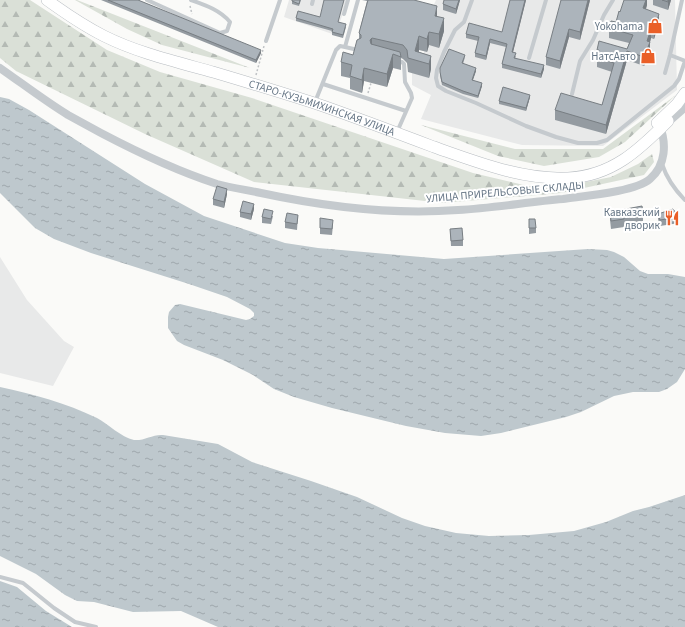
<svg xmlns="http://www.w3.org/2000/svg" width="685" height="627" font-family="'Source Sans 3',sans-serif">
  <style>
    .built { fill: #e8e9e9 }
    .forest { fill: url(#forest-firs) }
    .water { fill: url(#water-ripples) }
    .lines { fill: none; stroke-linecap: round; stroke-linejoin: round }
    .secondary-casing { stroke: #b8bdc2; stroke-width: 12 }
    .path { stroke: #bfc2c5; stroke-width: 1.5; stroke-dasharray: 2 2; stroke-linecap: butt }
    .service { stroke: #c5cace; stroke-width: 4 }
    .minor { stroke: #c5cace; stroke-width: 8 }
    .tertiary { stroke: #c5cace; stroke-width: 10 }
    .secondary { stroke: #fff; stroke-width: 11 }
    .wall { fill: #949ba1 }
    .shaded-wall { fill: #787e83 }
    .building { fill: #acb4bb; stroke: #787e83 }
    .labels { text-anchor: middle; dominant-baseline: central; stroke-width: 4; stroke-linejoin: round; paint-order: stroke }
    .poi-label { font-size: 11px; fill: #647484; stroke: #fff; text-anchor: end }
    .street-label { font-size: 11px; fill: #647484; stroke: #fff }
  </style>
  <defs>
    <pattern id="forest-firs" width="22" height="20" patternUnits="userSpaceOnUse"><rect width="22" height="20" fill="#dae0d7"/><path d="M5 1l3.5 6h-7zM16 11l3.5 6h-7z" fill="#b4bab4"/></pattern>
    <pattern id="water-ripples" width="26" height="14" patternUnits="userSpaceOnUse"><rect width="26" height="14" fill="#bec8cd"/><path d="M2 4q2-2 4 0t4 0M15 11q2-2 4 0t4 0" fill="none" stroke="#9ea7ac"/></pattern>
  </defs>
  <rect width="100%" height="100%" fill="#fafaf8"/>
  <path class="built" d="M 289,0 L 348,0 L 335,35 L 284,17 Z
    M 436,0 L 675,0 L 677,90 L 603,146 L 522,145 L 421,119 L 431,95 L 412,85 L 412,67 L 422,59 L 435,14 L 431,11 Z
    M 0,257 L 27,300 L 64,341 L 74,347 L 53,386 L 0,373 Z"/>
  <path class="forest" d="M 0,0 L 30,0 L 107,50 L 160,72 L 252,98 L 473,173 L 528,186 L 566,186 L 611,177 L 638,164 L 652,154 L 654,162 L 644,175 L 561,193 L 443,203 L 254,182 L 145,134 L 16,71 L 0,58 Z
    M 75,0 L 77,0 L 250,68 L 162,45 L 127,29 Z
    M 676,95 L 625,142 L 599,157 L 544,166 L 498,156 L 421,125 L 515,149 L 603,149 Z"/>
  <path class="water" d="M 0,97 L 9,99 L 29,110 L 145,184 L 204,216 L 285,243 L 318,248 L 444,259 L 588,249 L 607,250 L 614,252 L 624,257 L 640,271 L 648,274 L 668,274 L 685,277 L 685,369 L 677,382 L 667,389 L 659,392 L 633,392 L 614,396 L 581,412 L 566,417 L 501,433 L 481,436 L 445,433 L 406,426 L 332,408 L 294,397 L 274,389 L 253,375 L 223,360 L 184,345 L 177,341 L 168,328 L 168,317 L 169,312 L 175,305 L 180,304 L 246,320 L 250,319 L 254,316 L 254,313 L 250,309 L 227,297 L 189,284 L 91,253 L 54,239 L 35,228 L 0,193 Z
    M 0,387 C 33,394 66,403 97,418 C 108,424 121,437 134,440 C 144,441 153,434 163,435 L 218,444 L 252,462 L 311,481 L 357,497 L 402,518 L 425,526 L 456,533 L 489,536 L 529,535 L 574,531 L 606,522 L 633,511 L 649,507 L 685,495 L 685,627 L 218,627 L 181,611 L 133,612 L 94,602 L 77,601 L 65,595 L 36,574 L 0,556 Z
    M 0,581 L 17,587 L 46,611 L 72,627 L 0,627 Z"/>
  <g class="lines">
    <defs>
      <g id="secondary">
        <path id="s1" d="M 47,0 C 65,13 84,26 104,36 C 138,53 177,62 213,72 C 250,83 287,94 323,106 C 360,119 397,133 434,147 C 477,162 522,180 568,178 C 612,176 639,150 668,121"/>
        <path d="M 657,123 L 677,104 L 685,93"/>
      </g>
    </defs>
    <use href="#secondary" class="secondary-casing"/>
    <path class="path" d="M 190,6 L 192,14
      M 256,75 L 264,46
      M 368,93 L 371,83"/>
    <path class="service" d="M 147,0 L 220,33 L 227,31 L 230,22 C 220,10 205,5 191,0
      M 472,0 L 464,22 L 455,30 L 444,52 L 437,70 L 436,78 L 438,86 L 446,91 L 476,103 L 526,126 L 556,137 L 578,143 L 597,143 L 607,140 L 674,86 L 679,79 L 685,61
      M 312,4 L 313,0
      M 344,14 L 348,0
      M 266,41 L 280,0
      M 345,47 L 358,50
      M 670,55 L 685,61
      M 529,58 L 546,0
      M 397,61 L 402,62 L 404,64 L 405,82 L 411,93 L 412,98 L 397,132
      M 665,73 L 670,55 L 682,0
      M 323,84 L 406,111
      M 572,94 L 580,61 L 593,40 L 604,15 L 613,0
      M 315,102 L 336,50 L 340,46 L 345,47 L 358,0
      M 662,164 C 667,179 674,189 685,200
      M 0,577 L 23,583 L 54,608 L 75,622 L 96,627"/>
    <path class="minor" d="M 0,68 C 23,84 45,101 68,115 C 79,121 90,127 101,133 C 139,153 177,171 217,184 C 232,188 247,190 261,193 C 326,207 393,215 458,210 C 493,208 528,202 563,199 C 583,196 635,192 650,179 C 666,165 667,143 659,124"/>
    <path class="tertiary" d="M 668,121 L 685,106"/>
    <use href="#secondary" class="secondary"/>
  </g>
  <path class="wall" d="M 101,0 L 138,0 L 261,53 L 256,63 Z
    M 292,0 L 301,0 L 299,6 L 292,4 Z
    M 362,0 L 414,0 L 437,16 L 444,31 L 439,48 L 429,45 L 427,52 L 419,50 L 419,52 L 431,56 L 431,69 L 429,78 L 408,72 L 407,63 L 403,59 L 401,58 L 401,70 L 393,68 L 387,87 L 364,81 L 362,93 L 350,89 L 350,78 L 341,76 L 341,62 L 353,55 L 359,39 L 359,33 L 367,1 Z
    M 460,0 L 456,14 L 443,10 L 443,4 Z
    M 526,0 L 513,52 L 516,57 L 515,58 L 544,69 L 541,78 L 502,68 L 502,64 L 506,47 L 490,43 L 486,60 L 475,57 L 475,53 L 478,41 L 466,38 L 466,34 L 502,32 Z
    M 590,0 L 580,40 L 569,37 L 560,69 L 546,65 L 546,57 Z
    M 647,0 L 647,5 L 646,9 L 659,23 L 654,39 L 651,38 L 650,42 L 650,52 L 644,66 L 627,60 L 606,134 L 555,120 L 555,110 L 602,105 L 612,72 L 597,67 L 597,50 L 627,49 L 629,43 L 609,38 L 609,28 L 616,22 L 620,12 Z
    M 653,0 L 671,0 L 668,10 L 653,5 Z
    M 296,18 L 339,22 L 346,27 L 343,38 L 332,35 L 332,31 L 296,21 Z
    M 465,57 L 463,64 L 476,71 L 473,80 L 482,86 L 478,98 L 463,94 L 442,85 L 440,75 L 440,72 Z
    M 530,97 L 526,111 L 499,104 L 499,101 Z
    M 227,194 L 224,208 L 213,205 L 213,199 Z
    M 254,209 L 251,220 L 240,217 L 240,212 Z
    M 610,212 L 643,213 L 643,221 L 624,224 L 624,227 L 611,229 L 610,220 Z
    M 658,214 L 679,217 L 679,223 L 660,226 L 658,219 Z
    M 298,215 L 297,230 L 285,228 L 285,222 Z
    M 273,216 L 271,224 L 262,223 L 262,217 Z
    M 529,219 L 536,228 L 536,233 L 529,234 Z
    M 333,225 L 332,235 L 320,234 L 320,228 Z
    M 450,229 L 463,240 L 463,246 L 451,246 Z"/>
  <path class="shaded-wall" d="M 459,0 L 460,0 L 456,14 L 456,9 Z
    M 525,0 L 526,0 L 512,56 L 512,52 Z
    M 588,0 L 590,0 L 580,40 L 580,32 Z
    M 646,0 L 647,0 L 647,5 L 643,17 L 643,8 Z
    M 668,0 L 671,0 L 668,10 Z
    M 437,6 L 437,20 L 435,16 Z
    M 659,14 L 659,23 L 654,39 L 654,30 Z
    M 444,18 L 444,31 L 439,48 L 439,34 Z
    M 569,29 L 569,37 L 560,69 L 560,61 Z
    M 651,29 L 651,38 L 650,42 L 650,52 L 644,66 L 644,57 L 647,41 Z
    M 429,32 L 429,45 L 427,52 L 427,39 Z
    M 419,36 L 419,50 L 416,61 L 415,51 Z
    M 372,38 L 372,52 L 370,40 Z
    M 490,39 L 490,43 L 486,60 L 486,56 Z
    M 261,50 L 261,53 L 256,63 L 256,60 Z
    M 627,51 L 627,60 L 606,134 L 606,125 Z
    M 393,54 L 393,68 L 387,87 L 387,74 Z
    M 431,56 L 431,69 L 429,78 L 429,64 Z
    M 544,65 L 544,69 L 541,78 L 541,74 Z
    M 364,68 L 364,81 L 362,93 L 362,80 Z
    M 476,68 L 476,71 L 472,82 L 472,80 Z
    M 482,83 L 482,86 L 478,98 L 478,96 Z
    M 530,95 L 530,97 L 526,111 L 526,108 Z
    M 227,189 L 227,194 L 224,208 L 224,202 Z
    M 254,204 L 254,209 L 251,220 L 251,214 Z"/>
  <path class="building" d="M 108,0 L 138,0 L 261,50 L 256,60 Z
    M 292,0 L 300,0 L 299,4 L 292,1 Z
    M 324,0 L 344,0 L 338,22 L 346,24 L 343,35 L 332,32 L 333,29 L 296,18 L 298,11 L 320,17 Z
    M 368,0 L 414,0 L 437,6 L 435,16 L 444,18 L 439,34 L 429,32 L 427,39 L 419,36 L 415,51 L 431,56 L 429,64 L 408,58 L 407,50 L 403,45 L 372,38 L 370,40 L 371,44 L 400,52 L 401,57 L 393,54 L 387,74 L 364,68 L 362,80 L 350,76 L 352,65 L 341,62 L 343,52 L 353,55 L 357,40 L 361,38 L 361,35 L 359,33 Z
    M 444,0 L 459,0 L 456,9 L 443,4 Z
    M 510,0 L 525,0 L 512,52 L 516,53 L 514,58 L 544,65 L 541,74 L 502,64 L 507,44 L 490,39 L 486,56 L 475,53 L 479,37 L 466,34 L 469,23 L 502,32 Z
    M 561,0 L 588,0 L 580,32 L 569,29 L 560,61 L 546,57 Z
    M 624,0 L 646,0 L 643,8 L 659,14 L 654,30 L 651,29 L 647,41 L 650,42 L 644,57 L 627,51 L 606,125 L 555,110 L 561,93 L 602,105 L 614,63 L 597,58 L 599,50 L 597,50 L 599,41 L 627,49 L 633,35 L 609,28 L 611,21 L 616,22 L 619,11 L 620,12 Z
    M 662,0 L 668,0 L 668,2 Z
    M 449,49 L 465,55 L 462,63 L 476,68 L 472,80 L 482,83 L 478,96 L 463,91 L 442,82 L 440,72 L 440,68 Z
    M 503,87 L 530,95 L 526,108 L 499,101 Z
    M 217,186 L 227,189 L 224,202 L 213,199 Z
    M 243,201 L 254,204 L 251,214 L 240,212 Z
    M 642,206 L 643,213 L 624,216 L 624,219 L 611,221 L 610,212 Z
    M 264,209 L 273,211 L 271,219 L 262,217 Z
    M 673,209 L 679,217 L 660,220 L 658,214 Z
    M 287,213 L 298,215 L 297,224 L 285,222 Z
    M 320,218 L 333,220 L 332,229 L 320,228 Z
    M 529,219 L 535,219 L 536,228 L 529,228 Z
    M 462,228 L 463,240 L 451,241 L 450,229 Z"/>
  <defs>
    <symbol id="shop-bare" viewBox="-9 -9 18 18"><path d="M-5-2.5h2.3a2.7 3.5 0 0 1 5.4 0H5L5.5 6h-11ZM-1.5-2.5h3a1.5 2.3 0 0 0-3 0Z" fill="#ea5f28" stroke="#fff" stroke-width="2.5" paint-order="stroke"/></symbol>
    <symbol id="restaurant-bare" viewBox="-9 -9 18 18"><path d="M-5-6h1v4h1v-4h1v4h1v-4h1v5L-1.5 .5V6h-2V.5L-5-1ZM5-6V6H3V1.5H1.5Q1.5-4 5-6Z" fill="#ea5f28" stroke="#fff" stroke-width="2.5" paint-order="stroke"/></symbol>
  </defs>
  <g fill-rule="evenodd">
    <use href="#shop-bare" x="644" y="15" width="22" height="22"/>
    <use href="#shop-bare" x="637" y="45" width="22" height="22"/>
    <use href="#restaurant-bare" x="661" y="207" width="22" height="22"/>
  </g>
  <g class="labels">
    <g class="poi-label">
      <text x="643" y="26">Yokohama</text>
      <text x="636" y="56">НатсАвто</text>
      <text x="660" y="212">Кавказский<tspan x="660" dy="13">дворик</tspan></text>
    </g>
    <g class="street-label">
      <text stroke="none"><textPath href="#s1" startOffset="297">СТАРО-КУЗЬМИХИНСКАЯ УЛИЦА</textPath></text>
      <text transform="translate(505 192) rotate(-5)">УЛИЦА ПРИРЕЛЬСОВЫЕ СКЛАДЫ</text>
    </g>
  </g>
</svg>
